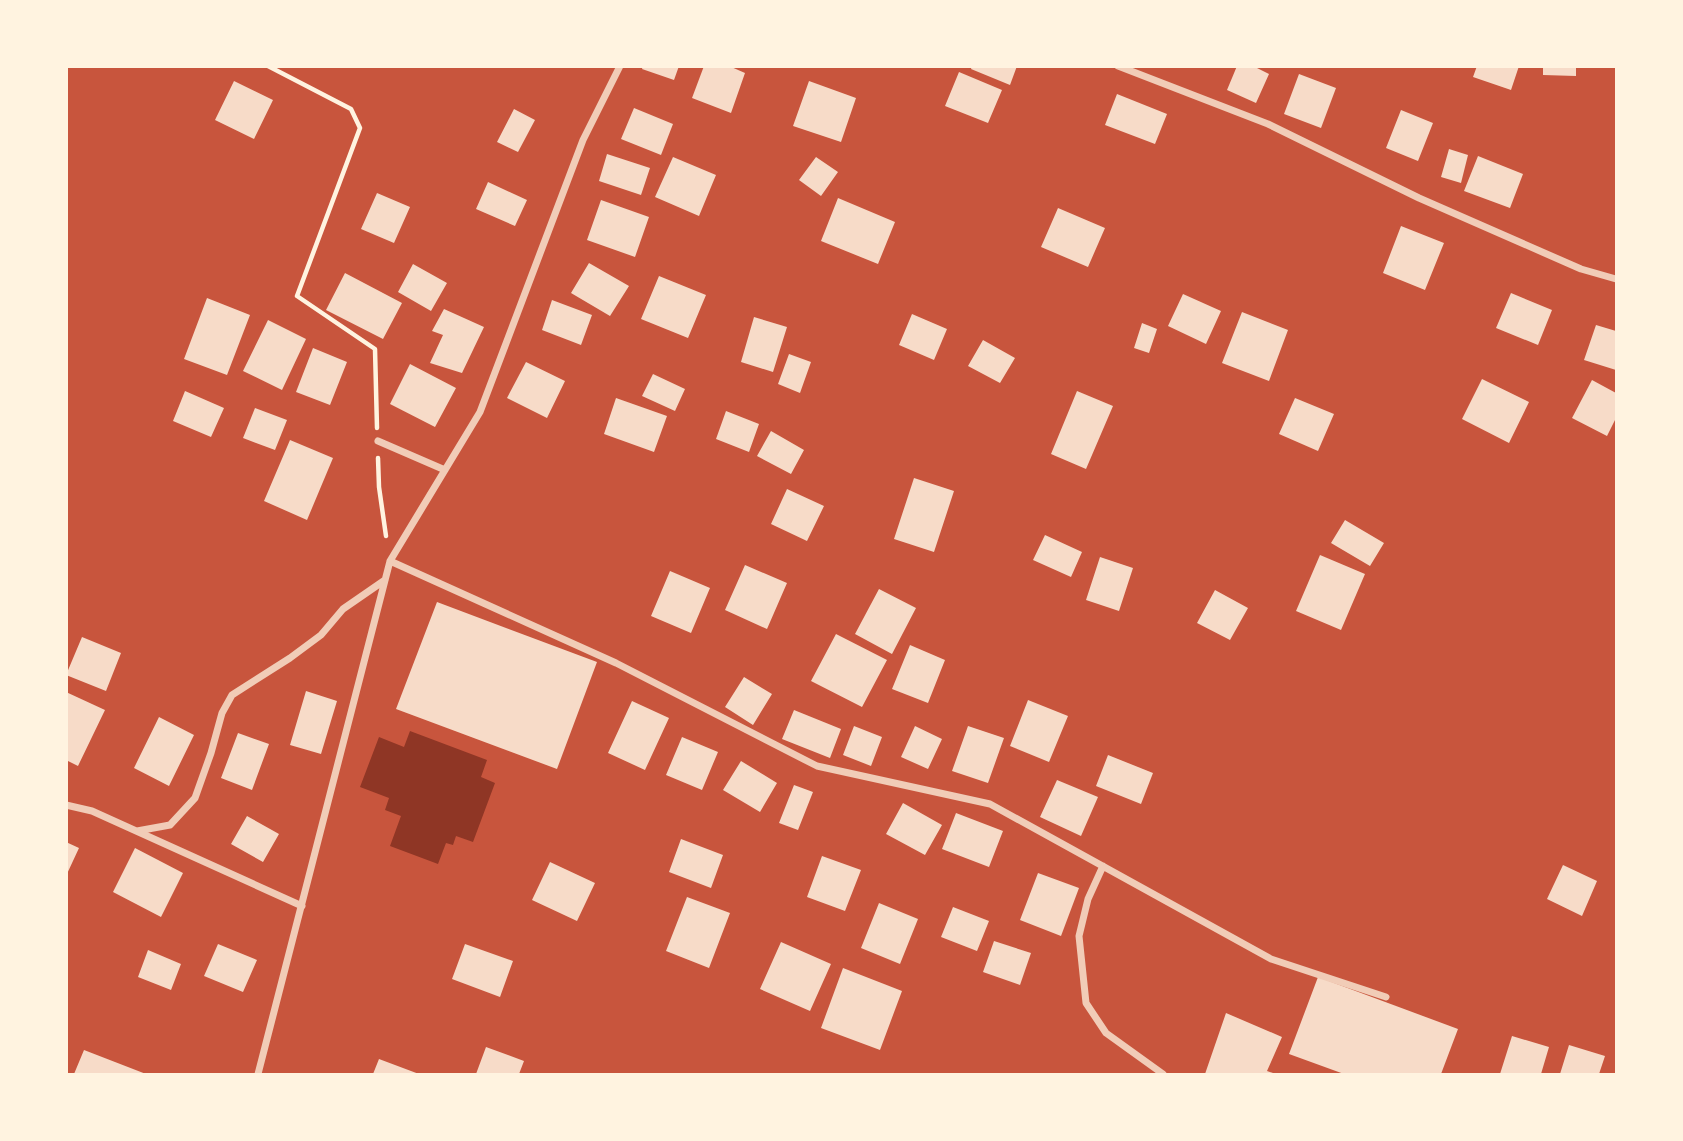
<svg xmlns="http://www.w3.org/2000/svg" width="1683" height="1141" font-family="'Fira Sans Condensed',sans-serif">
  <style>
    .water { fill: #8f3625 }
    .building { fill: #f7dbc8 }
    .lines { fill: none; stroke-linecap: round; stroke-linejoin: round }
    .path { stroke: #fff3e0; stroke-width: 4.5 }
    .minor { stroke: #f1ccb7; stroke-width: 7 }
  </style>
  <rect width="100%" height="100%" fill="#c8553d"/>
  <path class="water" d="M 410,731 L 487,760 L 481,777 L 495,783 L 473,842 L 456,836 L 453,845 L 446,843 L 438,864 L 390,846 L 401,816 L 385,810 L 389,798 L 360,787 L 379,737 L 404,747 Z"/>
  <path class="building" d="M 643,66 L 679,66 L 674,80 L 642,69 Z
    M 704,66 L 729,66 L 745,73 L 731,113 L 692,98 Z
    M 972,66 L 1017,66 L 1010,85 L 971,69 Z
    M 1237,66 L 1253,66 L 1269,74 L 1256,103 L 1227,90 Z
    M 1477,66 L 1519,66 L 1511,90 L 1473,77 Z
    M 1543,66 L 1576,66 L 1576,76 L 1543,75 Z
    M 959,72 L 1002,90 L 988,123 L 945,106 Z
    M 1299,74 L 1336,88 L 1321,128 L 1284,114 Z
    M 234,81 L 273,100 L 254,139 L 215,120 Z
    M 809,81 L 856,98 L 841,142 L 793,126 Z
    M 1117,94 L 1167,114 L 1155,144 L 1105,125 Z
    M 634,108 L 673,124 L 661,155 L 621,139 Z
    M 514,109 L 535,120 L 518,152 L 497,142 Z
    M 1401,110 L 1433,123 L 1418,161 L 1386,148 Z
    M 1449,149 L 1468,155 L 1461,183 L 1441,177 Z
    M 607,154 L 650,168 L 641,195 L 599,181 Z
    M 1478,156 L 1523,174 L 1510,208 L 1464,191 Z
    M 673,157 L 716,175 L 699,216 L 655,197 Z
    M 816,157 L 838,172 L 821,196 L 799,180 Z
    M 488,182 L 527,200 L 515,226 L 476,209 Z
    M 377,193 L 410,207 L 394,243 L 361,229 Z
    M 838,198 L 895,222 L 878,264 L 821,241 Z
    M 601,200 L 649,217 L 635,257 L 587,240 Z
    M 1058,208 L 1105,228 L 1088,267 L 1041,247 Z
    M 1401,226 L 1444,243 L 1425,290 L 1383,273 Z
    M 589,263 L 629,286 L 610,316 L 571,293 Z
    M 413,264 L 447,283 L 431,311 L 398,292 Z
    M 345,273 L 402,303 L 383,339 L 326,310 Z
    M 659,276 L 706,295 L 688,338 L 641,319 Z
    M 1511,293 L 1552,310 L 1538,345 L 1496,328 Z
    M 1183,294 L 1221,311 L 1206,344 L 1168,326 Z
    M 207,298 L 250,315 L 227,375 L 184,359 Z
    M 552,300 L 592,315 L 581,345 L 542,330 Z
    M 444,309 L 484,327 L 462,373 L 430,363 L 443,335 L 432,331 Z
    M 1242,312 L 1288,330 L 1269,381 L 1222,363 Z
    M 912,314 L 947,329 L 934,360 L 899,345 Z
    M 754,317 L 787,327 L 773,372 L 741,362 Z
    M 268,320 L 306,339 L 282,390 L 243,371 Z
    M 1142,323 L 1157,329 L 1149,353 L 1134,348 Z
    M 1596,325 L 1616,331 L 1616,370 L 1584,360 Z
    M 983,340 L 1015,358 L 1000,383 L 968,366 Z
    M 313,348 L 347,362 L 330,405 L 296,392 Z
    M 789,354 L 811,362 L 800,393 L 778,384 Z
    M 526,362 L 565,381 L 547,418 L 507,398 Z
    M 410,364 L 456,388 L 435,427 L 390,404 Z
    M 653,374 L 685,389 L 675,411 L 642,396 Z
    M 1482,379 L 1529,402 L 1509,443 L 1462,419 Z
    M 1592,380 L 1616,393 L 1616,418 L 1607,436 L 1572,418 Z
    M 185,391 L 224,408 L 211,437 L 173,421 Z
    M 1077,391 L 1113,406 L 1086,469 L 1051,454 Z
    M 616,398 L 667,416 L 654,452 L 604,434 Z
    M 1295,398 L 1334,414 L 1318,451 L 1279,434 Z
    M 255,408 L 287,420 L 275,450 L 243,438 Z
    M 726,411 L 759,424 L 749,452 L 716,439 Z
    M 771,431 L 804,450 L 791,474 L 757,456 Z
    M 290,440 L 333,458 L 307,520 L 264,501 Z
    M 914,478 L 954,491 L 934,552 L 894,539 Z
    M 787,489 L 824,506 L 807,541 L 771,524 Z
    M 1345,520 L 1384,543 L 1370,566 L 1331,543 Z
    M 1045,535 L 1082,552 L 1071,577 L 1033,560 Z
    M 1320,555 L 1365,574 L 1341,630 L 1296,611 Z
    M 1100,557 L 1133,568 L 1119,611 L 1086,600 Z
    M 745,565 L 787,583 L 767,629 L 725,610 Z
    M 670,571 L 710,588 L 691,633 L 651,616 Z
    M 879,589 L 916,608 L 892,654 L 855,634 Z
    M 1215,590 L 1248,608 L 1230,640 L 1197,623 Z
    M 437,602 L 597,662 L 557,769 L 396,709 Z
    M 836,634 L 887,660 L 862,707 L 811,681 Z
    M 82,637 L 121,653 L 106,691 L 66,675 Z
    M 910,645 L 945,660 L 928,703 L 892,689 Z
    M 744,677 L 772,694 L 753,725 L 725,707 Z
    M 306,691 L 337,701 L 321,754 L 290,745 Z
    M 66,692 L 105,710 L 78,766 L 66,760 Z
    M 1028,700 L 1068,716 L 1049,762 L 1010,746 Z
    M 632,701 L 669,718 L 645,770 L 608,753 Z
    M 794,710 L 841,729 L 830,758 L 782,739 Z
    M 159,717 L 194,735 L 169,786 L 134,768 Z
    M 854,726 L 882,737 L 871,766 L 843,755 Z
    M 915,726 L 942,739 L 928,769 L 901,757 Z
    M 968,726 L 1004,738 L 988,783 L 952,771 Z
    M 238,733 L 269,744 L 252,790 L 221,778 Z
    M 682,737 L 718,752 L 702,790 L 666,775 Z
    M 1108,755 L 1153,773 L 1141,804 L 1096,786 Z
    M 741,761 L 777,783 L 760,812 L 723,790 Z
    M 1057,780 L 1098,797 L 1081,836 L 1040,817 Z
    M 794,785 L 813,792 L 798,830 L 779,823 Z
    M 903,803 L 942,825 L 925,855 L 886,834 Z
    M 956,813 L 1003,831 L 989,867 L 942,849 Z
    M 247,816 L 279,834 L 263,862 L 231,844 Z
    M 681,839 L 723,855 L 711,888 L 669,872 Z
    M 66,842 L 79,848 L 66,876 Z
    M 135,848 L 183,873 L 161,917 L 113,892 Z
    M 822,856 L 861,870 L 845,911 L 807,897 Z
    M 550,862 L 595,883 L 577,921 L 532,900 Z
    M 1563,865 L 1597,881 L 1582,916 L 1547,899 Z
    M 1038,873 L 1079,888 L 1061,936 L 1020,920 Z
    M 687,897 L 730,913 L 709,968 L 666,951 Z
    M 879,903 L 918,919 L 900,964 L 861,948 Z
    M 953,907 L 989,921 L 977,951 L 941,937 Z
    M 994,941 L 1031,953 L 1020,985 L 983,972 Z
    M 781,942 L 831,964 L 810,1011 L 760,989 Z
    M 218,944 L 257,960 L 243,992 L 204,976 Z
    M 465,944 L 513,961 L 500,997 L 452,979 Z
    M 148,950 L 181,964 L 171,990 L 138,977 Z
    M 843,968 L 902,991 L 880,1050 L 821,1028 Z
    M 1318,977 L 1458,1029 L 1441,1074 L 1344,1074 L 1289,1054 Z
    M 1226,1013 L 1282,1037 L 1267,1071 L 1276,1074 L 1205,1074 Z
    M 1512,1036 L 1549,1047 L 1541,1074 L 1500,1074 Z
    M 1569,1045 L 1605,1056 L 1599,1074 L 1560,1074 Z
    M 486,1047 L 524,1061 L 519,1074 L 476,1074 Z
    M 84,1050 L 146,1074 L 74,1074 Z
    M 379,1059 L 419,1074 L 373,1074 Z"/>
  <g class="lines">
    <path class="path" d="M 268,66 L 351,109 L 360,128 L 297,296 L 375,349 L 377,428
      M 378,458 L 379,487 L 386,536"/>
    <path class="minor" d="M 1118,66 L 1268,124 L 1419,198 L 1581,269 L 1616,279
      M 378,441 L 445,470
      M 390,561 L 616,663 L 817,766 L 990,804 L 1271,959 L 1386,997
      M 66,805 L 92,811 L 302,906
      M 137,831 L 170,825 L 195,798 L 211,753 L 222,713 L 232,695 L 290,658 L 321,635 L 343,609 L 385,580
      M 1103,866 L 1088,899 L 1079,936 L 1086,1003 L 1106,1033 L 1163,1074
      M 258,1074 L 390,561 L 480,412 L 583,140 L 620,66"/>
  </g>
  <rect width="1683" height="1141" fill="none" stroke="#fff3e0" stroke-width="136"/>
</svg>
